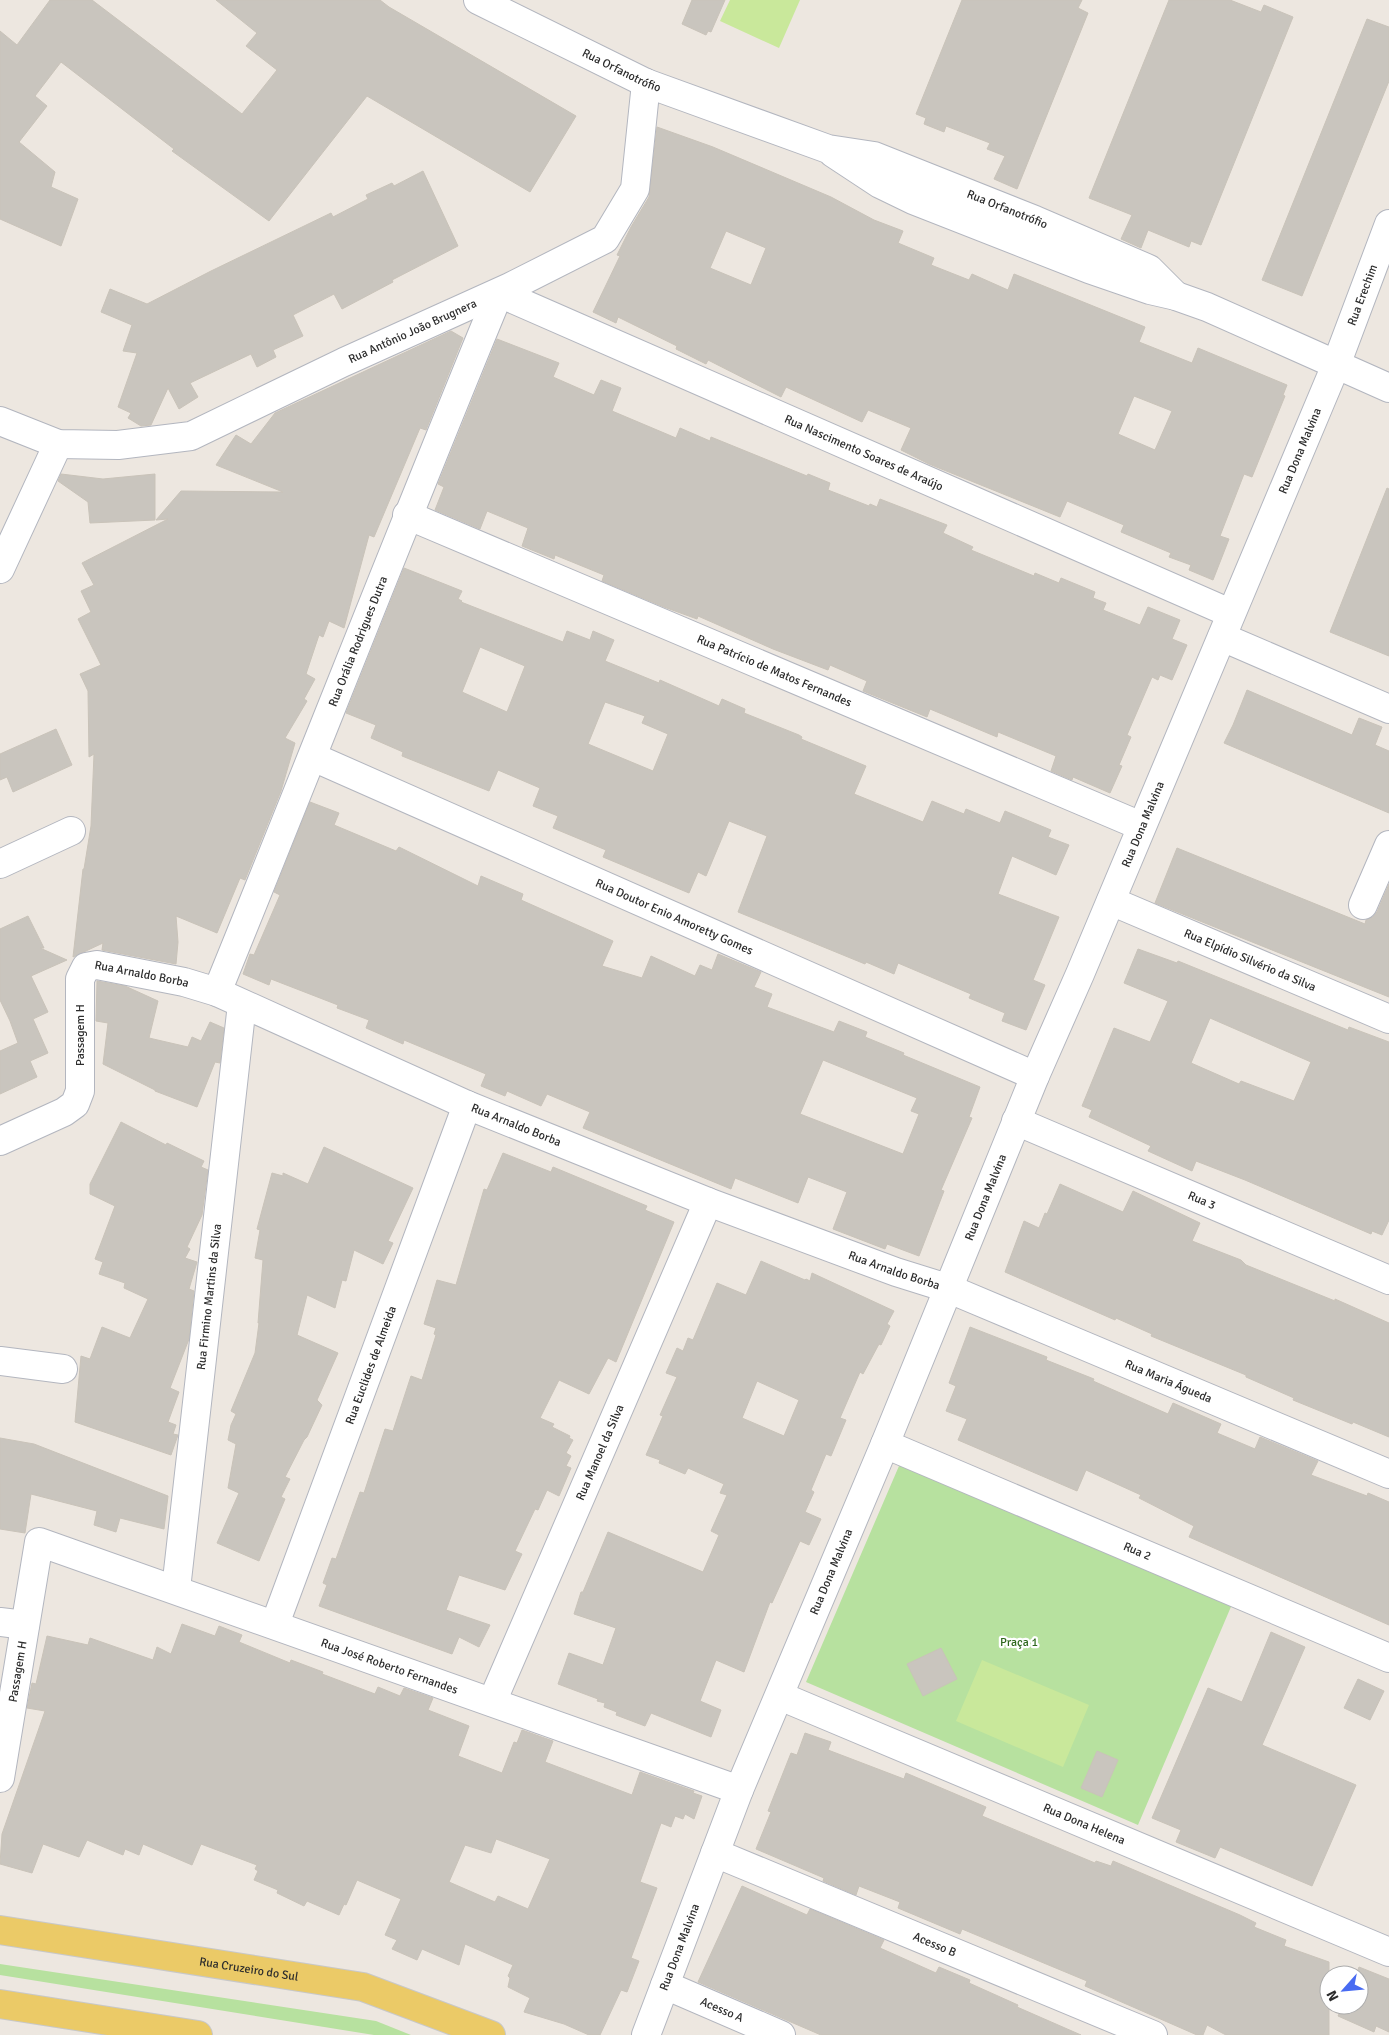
<svg xmlns="http://www.w3.org/2000/svg" width="1389" height="2035" font-family="Signika,sans-serif">
  <style>
    .green { fill: #b7e19f }
    .pitch { fill: #c9e89b }
    .building { fill: #c9c5be; stroke: #c9c3b9; fill-rule: evenodd }
    .lines { fill: none; stroke-linecap: round; stroke-linejoin: round }
    .minor-casing { stroke: #b3b6bf; stroke-width: 30 }
    .major-casing { stroke: #c8c8c8; stroke-width: 30 }
    .minor { stroke: #fff; stroke-width: 28 }
    .major { stroke: #ebca67; stroke-width: 28 }
    .labels { text-anchor: middle; dominant-baseline: central; stroke-width: 4.5; stroke-linejoin: round; paint-order: stroke }
    .street-label { font-size: 12px; fill: #2d2d2d; stroke: #fff }
    .park-label { font-size: 12px; fill: #2f681e; stroke: #fff }
  </style>
  <rect width="100%" height="100%" fill="#ede7e0"/>
  <path class="green" d="M 902,1459 L 1233,1602 L 1138,1825 L 806,1682 Z
    M 0,1964 L 376,2021 L 411,2035 L 374,2035 L 0,1975 Z"/>
  <path class="pitch" d="M 730,0 L 800,0 L 779,48 L 720,21 Z
    M 982,1660 L 1089,1705 L 1063,1767 L 956,1721 Z"/>
  <path class="building" d="M 50,0 L 92,0 L 242,114 L 277,70 L 246,46 L 257,33 L 216,0 L 380,0 L 389,7 L 576,116 L 530,192 L 367,96 L 269,221 L 172,151 L 174,149 L 61,62 L 35,96 L 47,106 L 19,142 L 55,172 L 51,187 L 78,199 L 61,246 L 0,219 L 0,31 L 17,45 Z
    M 692,0 L 725,0 L 711,32 L 708,31 L 706,35 L 682,24 Z
    M 962,0 L 1082,0 L 1078,8 L 1088,13 L 1017,189 L 994,179 L 1005,156 L 987,149 L 990,143 L 946,126 L 944,132 L 924,124 L 926,118 L 916,114 Z
    M 1169,0 L 1230,0 L 1261,12 L 1264,5 L 1293,17 L 1201,245 L 1191,241 L 1189,247 L 1148,230 L 1141,248 L 1121,239 L 1132,215 L 1089,198 Z
    M 1367,19 L 1389,27 L 1389,81 L 1302,296 L 1262,280 Z
    M 657,127 L 713,147 L 831,197 L 874,220 L 903,231 L 898,243 L 934,258 L 931,265 L 969,280 L 972,274 L 1008,290 L 1014,274 L 1145,327 L 1139,342 L 1192,363 L 1198,348 L 1287,385 L 1283,395 L 1285,396 L 1252,477 L 1244,474 L 1220,536 L 1229,539 L 1213,580 L 1189,570 L 1191,565 L 1169,557 L 1171,553 L 1121,532 L 1124,525 L 1067,501 L 1060,517 L 929,464 L 901,450 L 911,428 L 868,410 L 862,422 L 786,387 L 781,397 L 708,360 L 706,364 L 676,349 L 677,346 L 618,317 L 616,323 L 593,312 L 620,256 L 617,255 L 631,227 L 649,197 ZM 726,231 L 766,248 L 751,285 L 710,268 ZM 1134,396 L 1172,411 L 1155,450 L 1118,434 Z
    M 423,171 L 458,246 L 392,280 L 393,282 L 342,309 L 334,294 L 293,315 L 303,336 L 273,350 L 276,357 L 257,367 L 251,354 L 190,383 L 198,397 L 179,409 L 168,388 L 151,425 L 141,426 L 128,418 L 131,413 L 118,407 L 137,353 L 123,351 L 132,325 L 101,312 L 110,289 L 147,304 L 211,271 L 331,213 L 333,217 L 368,199 L 366,195 L 392,183 L 394,186 Z
    M 451,331 L 463,338 L 426,430 L 420,428 L 374,537 L 369,535 L 344,628 L 329,621 L 323,637 L 319,635 L 306,674 L 315,679 L 304,699 L 307,701 L 285,738 L 295,743 L 281,791 L 245,880 L 240,878 L 217,933 L 176,916 L 178,942 L 176,964 L 102,950 L 103,943 L 73,957 L 83,869 L 84,869 L 91,826 L 94,754 L 89,757 L 88,691 L 80,674 L 101,665 L 78,619 L 91,612 L 81,591 L 94,585 L 82,563 L 168,519 L 156,520 L 181,491 L 283,492 L 216,465 L 236,435 L 251,444 L 275,413 Z
    M 497,339 L 559,363 L 553,377 L 594,395 L 601,380 L 621,388 L 612,411 L 676,438 L 680,428 L 710,441 L 711,437 L 807,476 L 808,474 L 830,483 L 828,490 L 869,506 L 870,504 L 877,507 L 880,499 L 947,525 L 943,533 L 973,547 L 971,550 L 1034,576 L 1035,573 L 1059,583 L 1061,578 L 1095,592 L 1093,598 L 1106,603 L 1103,610 L 1140,625 L 1148,607 L 1180,620 L 1172,639 L 1187,645 L 1172,680 L 1160,675 L 1158,680 L 1152,677 L 1127,735 L 1131,737 L 1119,765 L 1122,766 L 1110,793 L 1073,777 L 1072,780 L 1051,771 L 1056,756 L 998,732 L 997,737 L 930,709 L 927,717 L 863,691 L 867,681 L 830,665 L 828,670 L 773,649 L 698,616 L 697,619 L 664,607 L 602,581 L 604,575 L 555,555 L 554,559 L 522,546 L 528,528 L 487,511 L 480,529 L 435,510 L 444,487 L 438,484 Z
    M 61,474 L 103,479 L 155,474 L 155,520 L 90,523 L 88,502 L 58,481 Z
    M 1387,488 L 1389,489 L 1389,656 L 1330,632 Z
    M 404,568 L 462,591 L 458,599 L 462,601 L 461,602 L 563,642 L 567,631 L 590,640 L 593,631 L 614,640 L 605,661 L 659,683 L 660,680 L 719,706 L 722,699 L 745,709 L 744,713 L 799,735 L 802,737 L 801,739 L 866,766 L 854,794 L 923,822 L 932,801 L 964,814 L 966,809 L 1000,823 L 1005,811 L 1051,830 L 1048,837 L 1069,845 L 1056,875 L 1012,856 L 998,894 L 1059,917 L 1033,980 L 1045,985 L 1026,1030 L 1002,1021 L 1005,1013 L 969,998 L 971,994 L 898,963 L 894,974 L 866,962 L 865,964 L 738,912 L 767,836 L 729,821 L 706,876 L 698,872 L 689,893 L 603,857 L 606,850 L 553,828 L 558,816 L 533,806 L 540,788 L 498,770 L 489,791 L 402,756 L 403,752 L 371,738 L 376,725 L 346,713 ZM 480,647 L 525,666 L 507,712 L 462,692 ZM 605,702 L 645,716 L 642,723 L 668,734 L 653,771 L 588,744 Z
    M 1247,690 L 1352,735 L 1359,718 L 1382,727 L 1375,745 L 1389,751 L 1389,813 L 1224,743 L 1233,725 Z
    M 56,729 L 72,765 L 13,792 L 7,777 L 0,780 L 0,754 Z
    M 310,802 L 339,813 L 334,825 L 396,851 L 399,847 L 478,886 L 481,876 L 523,894 L 521,900 L 613,941 L 602,966 L 642,978 L 651,956 L 695,976 L 700,965 L 712,970 L 718,954 L 761,972 L 754,987 L 772,994 L 767,1007 L 834,1032 L 839,1021 L 867,1032 L 865,1037 L 904,1053 L 903,1055 L 980,1087 L 969,1117 L 972,1118 L 941,1190 L 944,1191 L 919,1256 L 887,1244 L 885,1249 L 833,1229 L 847,1192 L 808,1177 L 798,1203 L 735,1178 L 731,1189 L 583,1128 L 590,1112 L 547,1094 L 541,1106 L 507,1091 L 505,1096 L 481,1086 L 486,1074 L 404,1040 L 403,1044 L 366,1028 L 369,1020 L 337,1008 L 338,1005 L 271,979 L 269,985 L 243,974 L 250,954 L 254,955 L 280,895 L 274,892 ZM 823,1060 L 917,1098 L 911,1111 L 919,1114 L 903,1154 L 800,1114 Z
    M 1177,848 L 1365,924 L 1366,920 L 1373,917 L 1377,912 L 1389,884 L 1389,997 L 1155,903 Z
    M 28,916 L 44,948 L 40,948 L 67,960 L 31,976 L 48,1012 L 33,1019 L 48,1053 L 30,1061 L 37,1077 L 0,1094 L 0,1051 L 18,1043 L 10,1021 L 0,1000 L 0,929 Z
    M 1138,949 L 1177,963 L 1178,961 L 1348,1030 L 1349,1027 L 1389,1042 L 1389,1220 L 1382,1235 L 1372,1231 L 1371,1234 L 1245,1180 L 1196,1161 L 1192,1171 L 1148,1151 L 1151,1146 L 1089,1117 L 1092,1110 L 1082,1106 L 1114,1028 L 1150,1042 L 1168,1001 L 1124,983 ZM 1210,1018 L 1311,1062 L 1294,1101 L 1241,1081 L 1239,1084 L 1191,1063 Z
    M 97,981 L 125,986 L 158,1001 L 149,1038 L 188,1047 L 192,1037 L 201,1041 L 210,1022 L 224,1028 L 220,1063 L 215,1062 L 197,1107 L 155,1091 L 155,1090 L 103,1064 L 108,1023 L 96,1021 Z
    M 121,1122 L 166,1145 L 167,1143 L 204,1161 L 201,1167 L 208,1170 L 202,1215 L 187,1247 L 190,1249 L 185,1258 L 197,1262 L 189,1289 L 194,1291 L 189,1339 L 170,1388 L 179,1392 L 168,1422 L 176,1425 L 173,1434 L 178,1435 L 171,1455 L 75,1422 L 81,1356 L 90,1359 L 102,1327 L 130,1338 L 148,1299 L 124,1288 L 125,1283 L 99,1274 L 103,1262 L 95,1259 L 115,1206 L 90,1194 L 90,1184 Z
    M 324,1147 L 413,1188 L 388,1241 L 393,1243 L 383,1264 L 354,1250 L 346,1281 L 342,1280 L 335,1308 L 307,1295 L 297,1335 L 338,1353 L 317,1400 L 322,1405 L 307,1437 L 304,1440 L 285,1477 L 290,1479 L 281,1497 L 285,1499 L 259,1561 L 217,1543 L 239,1493 L 228,1488 L 236,1444 L 228,1440 L 231,1425 L 236,1414 L 231,1411 L 255,1353 L 259,1323 L 258,1323 L 263,1260 L 255,1258 L 260,1230 L 257,1229 L 272,1173 L 283,1176 L 283,1173 L 308,1184 Z
    M 503,1153 L 551,1172 L 553,1167 L 647,1206 L 645,1210 L 674,1222 L 616,1362 L 608,1358 L 589,1394 L 559,1380 L 540,1418 L 554,1424 L 552,1427 L 570,1436 L 569,1438 L 573,1440 L 566,1453 L 571,1456 L 566,1466 L 571,1468 L 559,1496 L 547,1490 L 538,1510 L 535,1509 L 515,1551 L 522,1554 L 505,1590 L 459,1575 L 446,1610 L 490,1625 L 479,1647 L 459,1637 L 452,1654 L 319,1606 L 327,1585 L 323,1583 L 332,1558 L 336,1559 L 360,1492 L 364,1493 L 385,1429 L 393,1431 L 411,1376 L 422,1380 L 436,1335 L 434,1334 L 436,1328 L 424,1324 L 437,1280 L 456,1285 L 484,1189 L 487,1190 Z
    M 1060,1184 L 1123,1212 L 1133,1191 L 1200,1223 L 1192,1241 L 1241,1260 L 1246,1265 L 1335,1301 L 1335,1299 L 1389,1323 L 1389,1437 L 1353,1422 L 1352,1424 L 1293,1400 L 1294,1398 L 1246,1377 L 1246,1375 L 1151,1336 L 1152,1334 L 1116,1318 L 1115,1320 L 1005,1272 L 1024,1221 L 1039,1228 L 1045,1213 L 1047,1214 Z
    M 761,1261 L 805,1280 L 806,1279 L 810,1281 L 812,1273 L 894,1311 L 887,1324 L 890,1326 L 881,1345 L 879,1344 L 863,1374 L 860,1372 L 840,1418 L 846,1420 L 831,1456 L 826,1454 L 811,1490 L 814,1492 L 805,1512 L 821,1519 L 809,1545 L 800,1541 L 772,1603 L 770,1602 L 744,1672 L 716,1660 L 700,1701 L 721,1710 L 711,1737 L 651,1713 L 645,1726 L 616,1715 L 617,1712 L 604,1707 L 605,1703 L 597,1701 L 598,1699 L 558,1684 L 569,1653 L 603,1665 L 616,1628 L 574,1614 L 581,1592 L 583,1592 L 608,1532 L 703,1572 L 719,1535 L 711,1531 L 727,1495 L 720,1493 L 724,1484 L 688,1468 L 685,1474 L 659,1463 L 660,1460 L 646,1455 L 663,1416 L 660,1415 L 677,1377 L 666,1373 L 677,1348 L 683,1351 L 688,1338 L 693,1340 L 717,1283 L 746,1295 ZM 757,1381 L 799,1400 L 784,1436 L 742,1418 Z
    M 970,1327 L 1047,1357 L 1046,1360 L 1094,1379 L 1093,1381 L 1168,1414 L 1173,1403 L 1221,1424 L 1217,1433 L 1255,1449 L 1260,1437 L 1318,1461 L 1311,1475 L 1367,1496 L 1368,1493 L 1389,1502 L 1389,1625 L 1189,1537 L 1194,1526 L 1139,1498 L 1141,1495 L 1086,1470 L 1077,1491 L 958,1440 L 967,1419 L 946,1411 L 956,1386 L 949,1383 Z
    M 0,1438 L 34,1444 L 168,1496 L 164,1529 L 120,1518 L 116,1532 L 94,1525 L 97,1511 L 31,1494 L 25,1533 L 0,1529 Z
    M 182,1624 L 215,1636 L 219,1626 L 242,1635 L 239,1642 L 290,1663 L 291,1660 L 323,1672 L 322,1674 L 375,1694 L 378,1687 L 400,1696 L 404,1688 L 433,1698 L 428,1710 L 469,1726 L 458,1756 L 502,1773 L 514,1742 L 517,1743 L 522,1730 L 553,1741 L 545,1762 L 632,1795 L 640,1772 L 694,1791 L 693,1793 L 702,1796 L 694,1819 L 685,1814 L 683,1819 L 675,1816 L 671,1827 L 661,1823 L 640,1882 L 657,1888 L 631,1958 L 639,1961 L 627,1992 L 621,1990 L 600,2035 L 589,2035 L 564,2024 L 524,2012 L 530,1998 L 508,1987 L 510,1978 L 508,1976 L 513,1965 L 465,1944 L 459,1965 L 422,1949 L 417,1960 L 392,1949 L 397,1940 L 385,1935 L 401,1899 L 357,1880 L 346,1905 L 344,1904 L 339,1915 L 307,1901 L 304,1906 L 277,1893 L 278,1890 L 254,1880 L 258,1871 L 255,1869 L 257,1865 L 201,1844 L 192,1865 L 143,1844 L 139,1855 L 125,1849 L 123,1855 L 87,1840 L 79,1857 L 43,1844 L 32,1873 L 0,1864 L 2,1834 L 45,1711 L 27,1708 L 32,1683 L 36,1684 L 47,1636 L 88,1645 L 90,1638 L 153,1660 L 157,1647 L 171,1654 ZM 496,1839 L 550,1859 L 528,1909 L 498,1896 L 495,1902 L 449,1882 L 465,1845 L 491,1853 Z
    M 1271,1632 L 1305,1647 L 1262,1745 L 1356,1785 L 1312,1886 L 1220,1847 L 1215,1858 L 1176,1842 L 1181,1830 L 1152,1818 L 1208,1688 L 1242,1702 Z
    M 941,1648 L 957,1679 L 923,1696 L 907,1664 Z
    M 1358,1679 L 1384,1691 L 1370,1720 L 1344,1708 Z
    M 805,1733 L 831,1742 L 828,1750 L 904,1779 L 906,1773 L 986,1807 L 982,1816 L 1095,1863 L 1096,1861 L 1111,1866 L 1113,1861 L 1240,1915 L 1256,1923 L 1254,1927 L 1286,1940 L 1284,1946 L 1329,1962 L 1329,2035 L 1226,2035 L 1207,2025 L 1203,2035 L 1197,2035 L 1085,1986 L 1087,1981 L 962,1929 L 960,1934 L 898,1908 L 900,1902 L 859,1886 L 856,1895 L 823,1881 L 824,1878 L 756,1849 L 771,1812 L 768,1811 L 791,1753 L 797,1755 Z
    M 1097,1751 L 1118,1760 L 1102,1797 L 1081,1788 Z
    M 742,1886 L 807,1915 L 810,1909 L 884,1940 L 880,1948 L 936,1973 L 939,1967 L 970,1980 L 969,1983 L 1018,2005 L 1017,2007 L 1081,2035 L 821,2035 L 698,1982 Z
    M 1359,1967 L 1389,1979 L 1389,2032 L 1376,2026 L 1374,2032 L 1338,2016 L 1343,2005 L 1359,2005 L 1359,1975 L 1356,1975 Z"/>
  <g class="lines">
    <defs>
      <g id="minor">
        <path id="s1" d="M 478,0 L 646,83 L 828,149 L 874,156 L 1035,220 L 1149,269 L 1176,296"/>
        <path d="M 833,153 L 880,184 L 913,200 L 1089,269 L 1150,290 L 1176,296 L 1207,307 L 1389,388"/>
        <path id="s2" d="M 0,421 L 58,444 L 118,445 L 191,436 L 344,362 L 510,287 L 605,239 L 635,189 L 646,83"/>
        <path id="s3" d="M 407,515 L 1141,826"/>
        <path d="M 0,569 L 58,444"/>
        <path d="M 1222,637 L 1389,709"/>
        <path id="s4" d="M 313,757 L 1035,1076"/>
        <path d="M 0,864 L 71,831"/>
        <path id="s5" d="M 1111,901 L 1389,1019"/>
        <path d="M 1363,905 L 1389,845"/>
        <path id="s6" d="M 217,992 C 312,759 403,525 499,293 L 1230,613"/>
        <path id="s7" d="M 1016,1121 L 1389,1280"/>
        <path id="s8" d="M 0,1141 L 64,1112 L 75,1104 L 80,1091 L 80,979 L 86,967 L 97,965 L 184,982 L 217,992 L 467,1105 L 708,1202 L 896,1272 L 947,1288 L 1389,1474"/>
        <path d="M 0,1361 L 63,1369"/>
        <path id="s9" d="M 885,1444 L 1389,1658"/>
        <path id="s10" d="M 176,1589 L 242,1004"/>
        <path d="M 0,1622 L 25,1625"/>
        <path id="s11" d="M 275,1624 L 467,1105"/>
        <path id="s12" d="M 780,1696 L 1389,1952"/>
        <path id="s13" d="M 492,1702 L 708,1202"/>
        <path id="s14" d="M 0,1778 L 39,1542 L 739,1790"/>
        <path id="s15" d="M 715,1853 L 1153,2035"/>
        <path id="s16" d="M 665,1985 L 781,2035"/>
        <path id="s17" d="M 646,2035 L 739,1790 L 885,1444 L 1035,1076 L 1080,974 L 1336,365 L 1389,224"/>
      </g>
      <g id="major">
        <path id="s18" d="M 0,1930 L 363,1987 L 491,2035"/>
        <path d="M 0,2004 L 198,2035"/>
      </g>
    </defs>
    <use href="#minor" class="minor-casing"/>
    <use href="#major" class="major-casing"/>
    <use href="#minor" class="minor"/>
    <use href="#major" class="major"/>
  </g>
  <g class="labels">
    <g class="street-label">
      <text stroke="none"><textPath href="#s1" startOffset="160">Rua Orfanotrófio</textPath></text>
      <text stroke="none"><textPath href="#s1" startOffset="571">Rua Orfanotrófio</textPath></text>
      <text stroke="none"><textPath href="#s17" startOffset="1882">Rua Erechim</textPath></text>
      <text stroke="none"><textPath href="#s2" startOffset="441">Rua Antônio João Brugnera</textPath></text>
      <text stroke="none"><textPath href="#s17" startOffset="1714">Rua Dona Malvina</textPath></text>
      <text stroke="none"><textPath href="#s6" startOffset="1152">Rua Nascimento Soares de Araújo</textPath></text>
      <text stroke="none"><textPath href="#s6" startOffset="378">Rua Orália Rodrigues Dutra</textPath></text>
      <text stroke="none"><textPath href="#s3" startOffset="399">Rua Patrício de Matos Fernandes</textPath></text>
      <text stroke="none"><textPath href="#s17" startOffset="1309">Rua Dona Malvina</textPath></text>
      <text stroke="none"><textPath href="#s4" startOffset="395">Rua Doutor Enio Amoretty Gomes</textPath></text>
      <text stroke="none"><textPath href="#s5" startOffset="151">Rua Elpídio Silvério da Silva</textPath></text>
      <text stroke="none"><textPath href="#s8" startOffset="280">Rua Arnaldo Borba</textPath></text>
      <text transform="translate(80 1035) rotate(-90)">Passagem H</text>
      <text stroke="none"><textPath href="#s8" startOffset="685">Rua Arnaldo Borba</textPath></text>
      <text stroke="none"><textPath href="#s17" startOffset="904">Rua Dona Malvina</textPath></text>
      <text stroke="none"><textPath href="#s7" startOffset="202">Rua 3</textPath></text>
      <text stroke="none"><textPath href="#s8" startOffset="1090">Rua Arnaldo Borba</textPath></text>
      <text stroke="none"><textPath href="#s10" startOffset="294">Rua Firmino Martins da Silva</textPath></text>
      <text stroke="none"><textPath href="#s11" startOffset="276">Rua Euclides de Almeida</textPath></text>
      <text stroke="none"><textPath href="#s8" startOffset="1386">Rua Maria Águeda</textPath></text>
      <text stroke="none"><textPath href="#s13" startOffset="272">Rua Manoel da Silva</textPath></text>
      <text stroke="none"><textPath href="#s9" startOffset="274">Rua 2</textPath></text>
      <text stroke="none"><textPath href="#s17" startOffset="499">Rua Dona Malvina</textPath></text>
      <text stroke="none"><textPath href="#s14" startOffset="611">Rua José Roberto Fernandes</textPath></text>
      <text stroke="none"><textPath href="#s14" startOffset="108">Passagem H</textPath></text>
      <text stroke="none"><textPath href="#s12" startOffset="330">Rua Dona Helena</textPath></text>
      <text stroke="none"><textPath href="#s15" startOffset="238">Acesso B</textPath></text>
      <text stroke="none"><textPath href="#s17" startOffset="94">Rua Dona Malvina</textPath></text>
      <text stroke="none"><textPath href="#s18" startOffset="252">Rua Cruzeiro do Sul</textPath></text>
      <text stroke="none"><textPath href="#s16" startOffset="62">Acesso A</textPath></text>
    </g>
    <g class="park-label">
      <text x="1019" y="1642">Praça 1</text>
    </g>
  </g>
  <g transform="translate(1344 1990) rotate(243)"><circle r="24" fill="#ffffff" stroke="#ababab"/>
  <path d="M0-4L9 19L0 12L-9 19Z" fill="#486bf2"/>
  <text y="-8" font-size="14" font-weight="bold" text-anchor="middle" fill="#2d2d2d">N</text>
  </g>
</svg>
